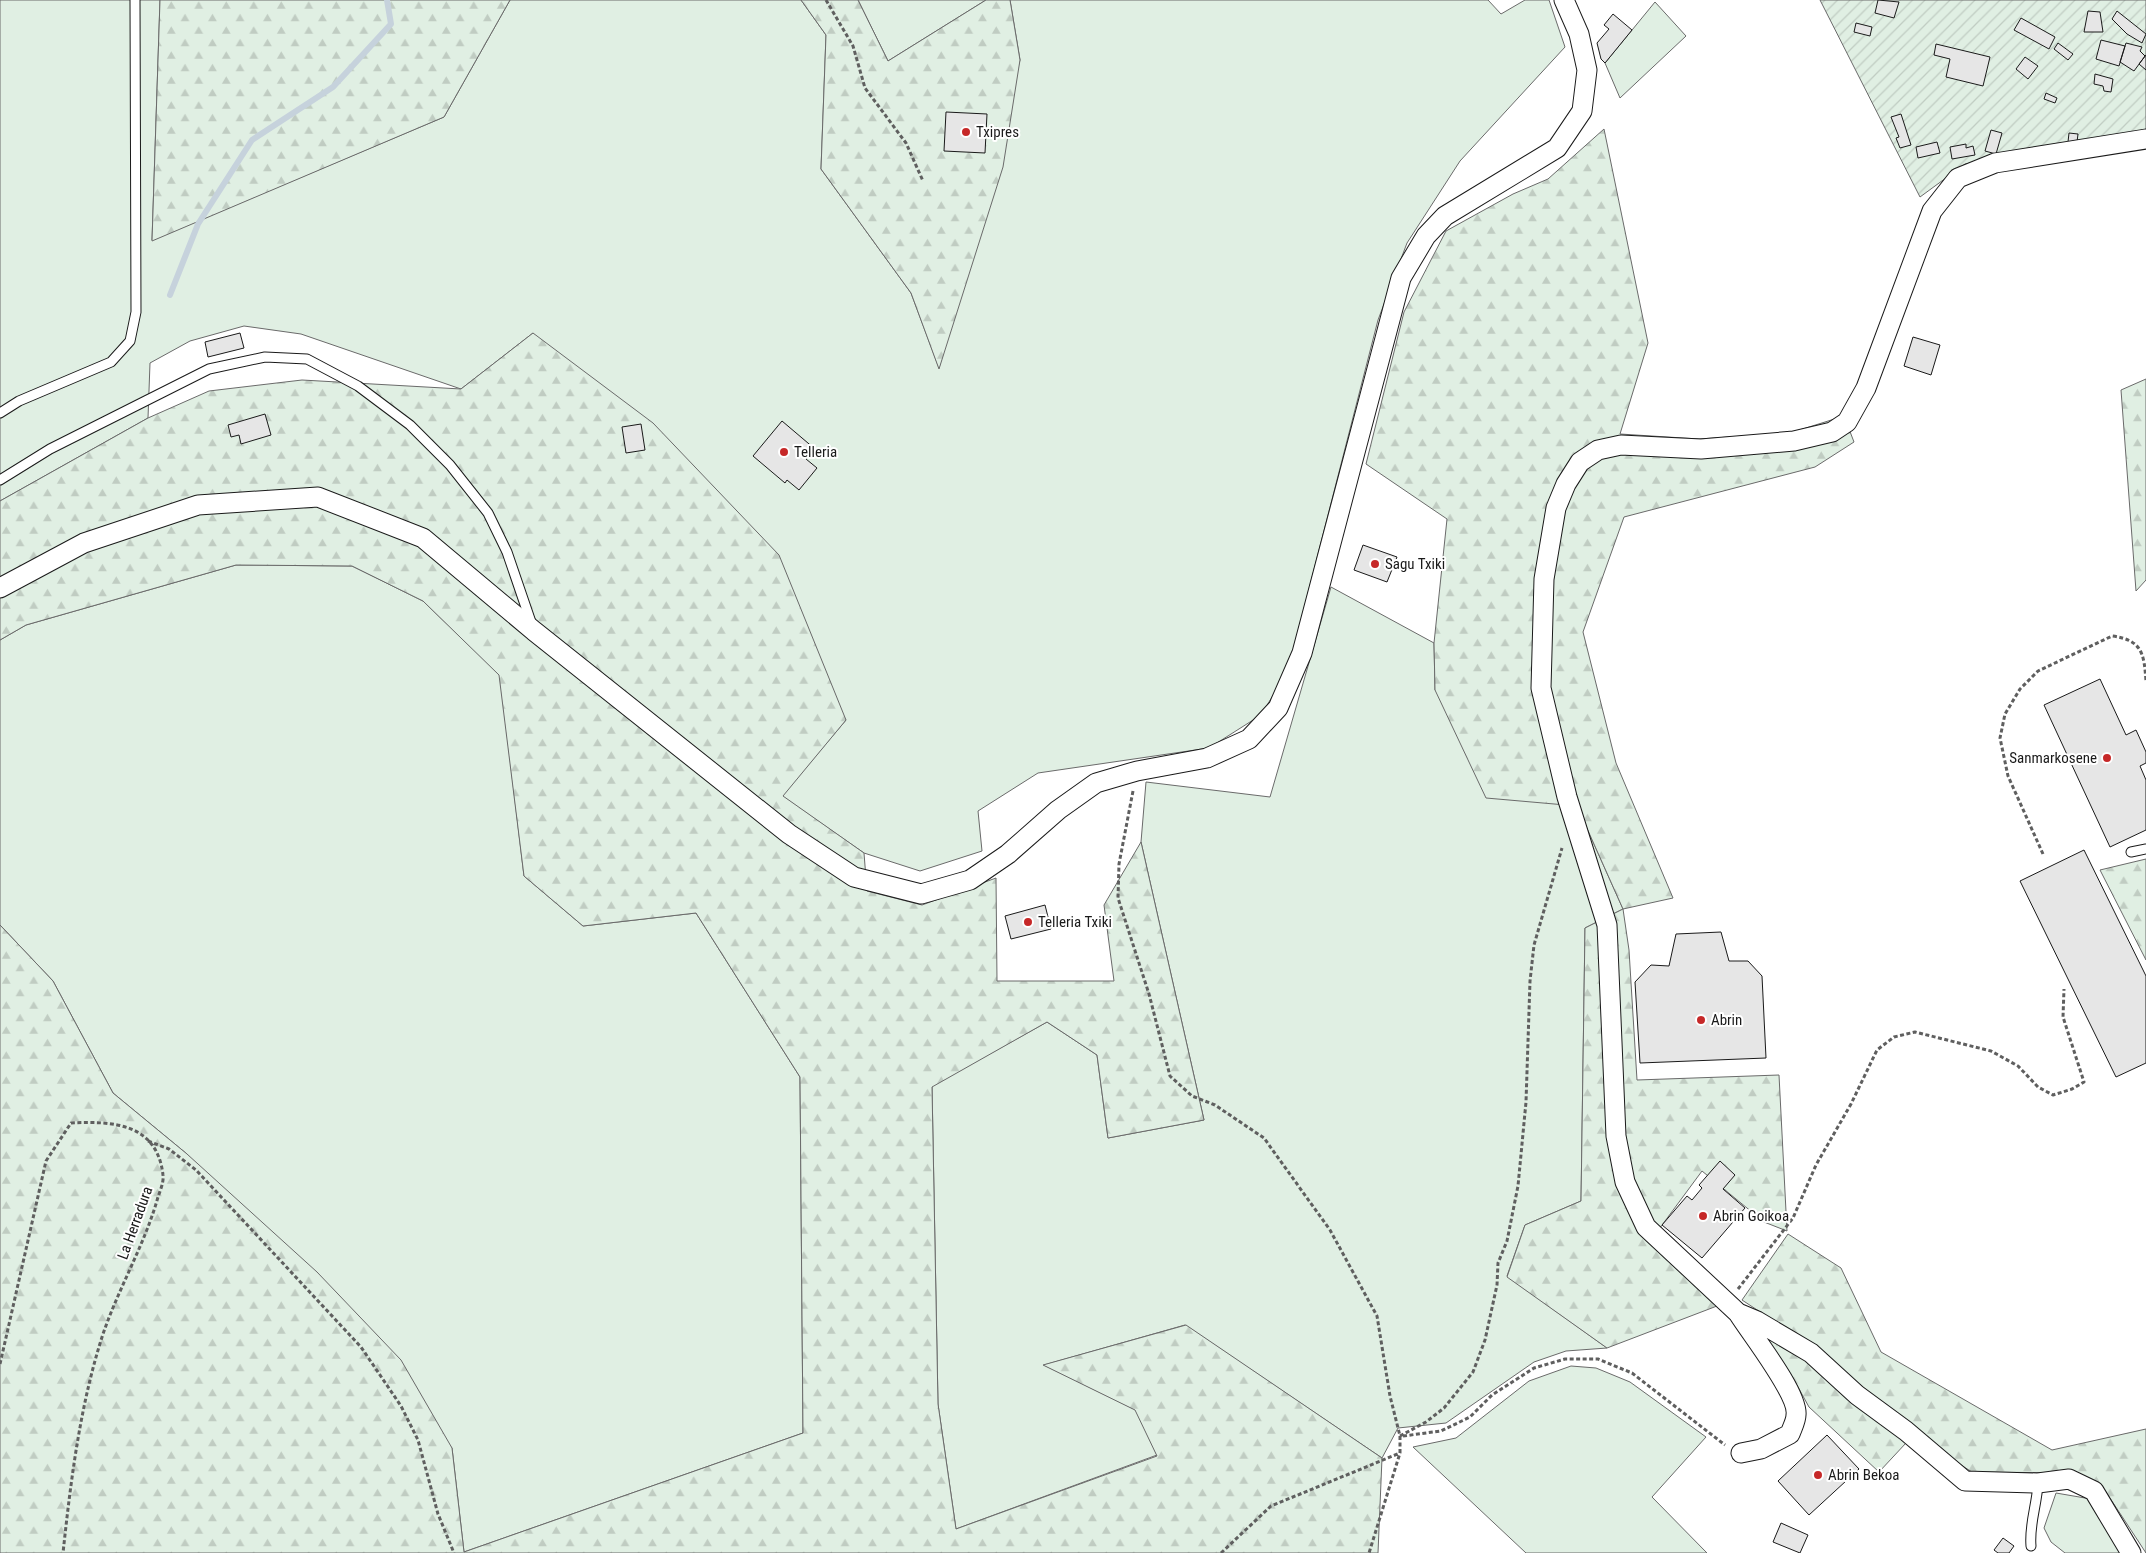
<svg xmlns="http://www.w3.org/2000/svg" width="2146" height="1553" font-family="'Roboto Condensed',sans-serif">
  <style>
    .grass { fill: #e0efe3; stroke: #6a6a6a }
    .forest { fill: url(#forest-firs); stroke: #6a6a6a }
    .garden { fill: url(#garden-furrows); stroke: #6a6a6a }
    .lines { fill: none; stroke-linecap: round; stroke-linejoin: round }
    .stream { stroke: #c6d2dc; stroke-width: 6 }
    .building { fill: #e6e6e6; stroke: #1a1a1a }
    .service-casing { stroke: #1a1a1a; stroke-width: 11 }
    .minor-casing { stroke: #1a1a1a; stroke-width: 21 }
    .path { stroke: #5f5f5f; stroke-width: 3; stroke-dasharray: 4 2.5; stroke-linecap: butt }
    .service { stroke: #fff; stroke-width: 9 }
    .minor { stroke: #fff; stroke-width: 19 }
    .poi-dot { fill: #c62828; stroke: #fff; stroke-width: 2 }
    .labels { text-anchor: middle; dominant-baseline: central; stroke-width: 4; stroke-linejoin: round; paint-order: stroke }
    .poi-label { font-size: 15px; fill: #1a1a1a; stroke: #fff; text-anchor: start }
    .street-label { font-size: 15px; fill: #1a1a1a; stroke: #fff }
  </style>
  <defs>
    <pattern id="forest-firs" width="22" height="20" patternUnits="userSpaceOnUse" patternTransform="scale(1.25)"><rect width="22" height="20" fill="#e0efe3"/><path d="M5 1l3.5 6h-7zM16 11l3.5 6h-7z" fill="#c0ccc2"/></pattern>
    <pattern id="garden-furrows" width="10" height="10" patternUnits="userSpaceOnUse" patternTransform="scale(1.25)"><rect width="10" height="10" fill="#e0efe3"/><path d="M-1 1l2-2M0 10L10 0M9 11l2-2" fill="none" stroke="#c0ccc2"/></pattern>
  </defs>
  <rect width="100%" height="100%" fill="#fff"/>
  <path class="grass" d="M 0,0 L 160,0 L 152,240 L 444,117 L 510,0 L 801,0 L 826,35 L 821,169 L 911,293 L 939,368 L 1020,60 L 1010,0 L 1488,0 L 1501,14 L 1525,0 L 1549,0 L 1565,47 L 1460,161 L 1407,243 L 1378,320 L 1288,671 L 1261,715 L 1209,748 L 1038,773 L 978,811 L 982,851 L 920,871 L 864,853 L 782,796 L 846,720 L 533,333 L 461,389 L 301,334 L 244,326 L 190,341 L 150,363 L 148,418 L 0,501 Z
    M 858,0 L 986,0 L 888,61 Z
    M 1655,2 L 1686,36 L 1620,98 L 1605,63 Z
    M 236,565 L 352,566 L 423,601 L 500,675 L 524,876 L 583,926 L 696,913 L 800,1077 L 803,1433 L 464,1552 L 452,1448 L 187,1154 L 113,1093 L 53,981 L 0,925 L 0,640 L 26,625 Z
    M 1331,587 L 1434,643 L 1435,690 L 1577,806 L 1623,909 L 1585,928 L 1581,1201 L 1525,1225 L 1507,1276 L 1607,1348 L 1566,1351 L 1534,1362 L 1446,1423 L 1398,1428 L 1382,1458 L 1185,1325 L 1044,1365 L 1136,1410 L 1157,1455 L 956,1529 L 938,1404 L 932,1086 L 1047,1022 L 1097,1055 L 1108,1138 L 1204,1120 L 1141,842 L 1146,782 L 1270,797 Z
    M 1571,1366 L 1596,1368 L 1630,1382 L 1706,1437 L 1652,1497 L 1707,1553 L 1526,1553 L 1413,1447 L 1456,1438 L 1529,1381 Z
    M 2056,1493 L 2091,1499 L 2123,1553 L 2065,1553 L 2051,1542 L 2044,1528 Z"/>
  <path class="forest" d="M 160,0 L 510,0 L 444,117 L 152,241 Z
    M 801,0 L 858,0 L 888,61 L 986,0 L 1010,0 L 1020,60 L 1003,167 L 939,369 L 911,293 L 821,169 L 826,35 Z
    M 1604,129 L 1648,343 L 1620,434 L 1699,439 L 1790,433 L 1844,416 L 1854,442 L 1815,467 L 1624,517 L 1583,632 L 1616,763 L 1673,898 L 1623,909 L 1629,950 L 1637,1080 L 1779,1075 L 1787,1231 L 1764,1222 L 1702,1171 L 1651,1240 L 1717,1306 L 1607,1348 L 1507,1277 L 1525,1225 L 1581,1201 L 1585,928 L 1623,909 L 1577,806 L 1486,798 L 1435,690 L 1434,643 L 1447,519 L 1366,464 L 1404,312 L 1446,231 L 1513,194 L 1548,179 Z
    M 533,333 L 653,423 L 779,555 L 846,720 L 783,796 L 864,853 L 867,891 L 922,905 L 996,878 L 997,981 L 1114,981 L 1104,905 L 1141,842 L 1204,1120 L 1108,1138 L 1097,1055 L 1047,1022 L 932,1087 L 938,1404 L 956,1529 L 1157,1456 L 1135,1410 L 1043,1365 L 1186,1325 L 1382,1458 L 1378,1553 L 0,1553 L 0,925 L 53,981 L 113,1093 L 187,1154 L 317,1272 L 401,1360 L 452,1448 L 464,1552 L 803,1433 L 800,1077 L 696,913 L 583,926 L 524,876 L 499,675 L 423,601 L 352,566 L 236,565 L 26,625 L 0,640 L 0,501 L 148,418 L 209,391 L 302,380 L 461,389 Z
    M 2146,379 L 2146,580 L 2136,591 L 2121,390 Z
    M 2146,859 L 2146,960 L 2100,870 Z
    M 1788,1234 L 1841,1268 L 1881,1352 L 2052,1450 L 2146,1429 L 2146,1553 L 2104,1489 L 2077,1473 L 1972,1472 L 1953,1460 L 1812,1346 L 1742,1300 Z
    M 1760,1330 L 1814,1364 L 1906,1443 L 1879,1472 L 1809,1407 L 1793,1378 Z"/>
  <path class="garden" d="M 1820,0 L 2146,0 L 2146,132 L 1965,164 L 1920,197 Z"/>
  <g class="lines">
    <path class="stream" d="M 170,295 L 198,224 L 252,140 L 333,87 L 391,24 L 387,0"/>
  </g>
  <path class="building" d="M 1878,0 L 1899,2 L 1894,18 L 1875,13 Z
    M 2088,11 L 2100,12 L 2103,32 L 2084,32 Z
    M 2117,11 L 2146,34 L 2142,43 L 2127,34 L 2112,19 Z
    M 1613,14 L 1632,30 L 1605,63 L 1601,59 L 1597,43 L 1609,29 L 1604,25 Z
    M 2021,18 L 2055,37 L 2049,49 L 2014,30 Z
    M 1856,23 L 1872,27 L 1870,36 L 1854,32 Z
    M 2101,40 L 2125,46 L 2119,66 L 2096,59 Z
    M 2058,43 L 2073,54 L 2068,60 L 2054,49 Z
    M 2126,43 L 2142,47 L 2140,51 L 2145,56 L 2134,71 L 2120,62 Z
    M 1936,44 L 1990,57 L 1983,86 L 1946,77 L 1950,59 L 1934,55 Z
    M 2146,55 L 2146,70 L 2139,64 Z
    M 2025,57 L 2038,66 L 2028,79 L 2016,69 Z
    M 2095,74 L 2113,79 L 2111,92 L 2104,91 L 2103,86 L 2094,84 Z
    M 2046,93 L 2057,98 L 2055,103 L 2044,99 Z
    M 946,112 L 987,114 L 985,153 L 944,151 Z
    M 1901,114 L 1911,145 L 1900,148 L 1896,138 L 1899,137 L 1891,117 Z
    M 1991,130 L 2002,133 L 1996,154 L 1985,151 Z
    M 2069,133 L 2078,134 L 2077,142 L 2068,142 Z
    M 1937,142 L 1940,153 L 1918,158 L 1916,147 Z
    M 1966,144 L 1966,148 L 1973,146 L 1975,155 L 1952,159 L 1950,147 Z
    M 240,333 L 244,348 L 208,357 L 205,342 Z
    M 1913,337 L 1940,345 L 1931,375 L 1904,366 Z
    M 265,414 L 271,435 L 241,444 L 239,435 L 231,437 L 228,425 Z
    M 782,421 L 815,449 L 806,459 L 817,468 L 799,490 L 787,480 L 785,483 L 753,456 Z
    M 641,424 L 645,450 L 626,453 L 622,427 Z
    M 1363,545 L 1397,557 L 1387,582 L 1354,570 Z
    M 2100,679 L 2126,735 L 2136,730 L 2146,752 L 2146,763 L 2140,766 L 2146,780 L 2146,830 L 2110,847 L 2044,705 Z
    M 2084,850 L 2146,976 L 2146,1063 L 2116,1077 L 2020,881 Z
    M 1045,905 L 1051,929 L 1011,939 L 1005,916 Z
    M 1721,932 L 1729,961 L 1748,961 L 1762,976 L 1766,1058 L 1640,1063 L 1635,982 L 1651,965 L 1669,966 L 1676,934 Z
    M 1720,1161 L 1735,1175 L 1723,1189 L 1745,1208 L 1702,1258 L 1662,1225 L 1687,1196 L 1692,1200 L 1702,1188 L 1699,1185 Z
    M 1827,1435 L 1859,1469 L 1809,1515 L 1778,1481 Z
    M 1781,1523 L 1808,1535 L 1800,1553 L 1773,1542 Z
    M 2003,1538 L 2014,1546 L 2009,1553 L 1998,1553 L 1994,1550 Z"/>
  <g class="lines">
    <defs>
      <path id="service" d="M 0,413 L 19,401 L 111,362 L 130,341 L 136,312 L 135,0
        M 0,480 L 50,449 L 209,369 L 265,357 L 307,359 L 358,386 L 410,425 L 450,465 L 488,513 L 507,552 L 532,625
        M 2131,852 L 2146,849
        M 2031,1546 C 2029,1524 2037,1505 2038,1483"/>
      <path id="minor" d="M 0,588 L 84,543 L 198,505 L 318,497 L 423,538 L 534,631 L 789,834 L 854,877 L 921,894 L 970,880 L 1008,854 L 1058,810 L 1096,783 L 1137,771 L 1207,758 L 1249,739 L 1278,708 L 1302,653 L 1401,278 L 1426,236 L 1445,216 L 1557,148 L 1582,111 L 1587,70 L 1579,34 L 1564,0
        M 1738,1313 C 1751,1334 1799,1394 1796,1415 C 1796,1421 1792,1428 1790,1434 L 1761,1449 L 1741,1453
        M 2131,1553 L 2094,1491 L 2069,1479 L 2038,1483 L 1965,1481 L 1906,1431 L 1857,1395 L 1811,1353 L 1757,1321 L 1738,1313 L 1646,1227 L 1625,1182 L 1616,1136 L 1607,925 L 1567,797 L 1541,688 L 1544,579 L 1556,508 L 1566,484 L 1580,462 L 1598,450 L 1621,445 L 1701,449 L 1794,441 L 1832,432 L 1847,422 L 1866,388 L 1932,211 L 1958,178 L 1995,163 L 2146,139"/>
    </defs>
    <use href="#service" class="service-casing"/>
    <use href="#minor" class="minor-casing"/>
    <path class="path" d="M 826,0 L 853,46 L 865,88 L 906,143 L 923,181
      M 1133,791 L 1119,864 L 1118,898 L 1149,994 L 1170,1076 L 1192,1096 L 1215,1105 L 1264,1138 L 1330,1230 L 1377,1316 L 1390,1396 L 1400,1436 L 1400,1453 L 1369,1553
      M 2043,854 L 2008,776 L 2000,738 L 2005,714 L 2020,689 L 2038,671 L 2112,636 C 2142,640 2144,653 2146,681
      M 148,1141 L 169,1149 L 196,1170 L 361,1347 L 401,1406 L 418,1440 L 438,1514 L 454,1553
      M 1738,1289 L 1793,1218 L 1816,1165 L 1851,1104 L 1877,1050 L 1894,1037 L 1915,1032 L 1991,1051 L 2018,1066 L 2038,1087 L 2053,1095 L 2072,1089 L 2084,1082 L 2063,1017 L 2064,989
      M 0,1364 L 46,1161 L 71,1123 C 113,1121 157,1123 163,1175 C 164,1182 160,1191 158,1197 C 145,1244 119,1287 103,1334 C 80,1405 71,1479 63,1553
      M 1400,1436 L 1426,1422 L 1444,1408 L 1473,1372 L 1485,1340 L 1497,1285 L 1498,1263 L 1507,1241 L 1518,1186 L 1526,1102 L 1530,981 L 1534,945 L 1562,848
      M 1403,1436 L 1441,1431 L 1470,1417 L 1492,1395 L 1534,1368 L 1565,1359 L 1598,1359 L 1632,1373 L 1725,1445
      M 1221,1553 L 1271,1506 L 1400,1453"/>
    <use href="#service" class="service"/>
    <use href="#minor" class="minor"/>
  </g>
  <g class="poi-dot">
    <circle cx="966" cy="132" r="5"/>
    <circle cx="784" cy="452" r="5"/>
    <circle cx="1375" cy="564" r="5"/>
    <circle cx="2107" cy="758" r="5"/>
    <circle cx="1028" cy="922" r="5"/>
    <circle cx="1701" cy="1020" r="5"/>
    <circle cx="1703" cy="1216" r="5"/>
    <circle cx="1818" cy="1475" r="5"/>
  </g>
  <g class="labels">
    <g class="poi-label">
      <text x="976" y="132">Txipres</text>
      <text x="794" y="452">Telleria</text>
      <text x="1385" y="564">Sagu Txiki</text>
      <text x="2097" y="758" text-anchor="end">Sanmarkosene</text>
      <text x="1038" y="922">Telleria Txiki</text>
      <text x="1711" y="1020">Abrin</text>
      <text x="1713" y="1216">Abrin Goikoa</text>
      <text x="1828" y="1475">Abrin Bekoa</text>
    </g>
    <g class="street-label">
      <text transform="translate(135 1223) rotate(-70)">La Herradura</text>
    </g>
  </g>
</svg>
